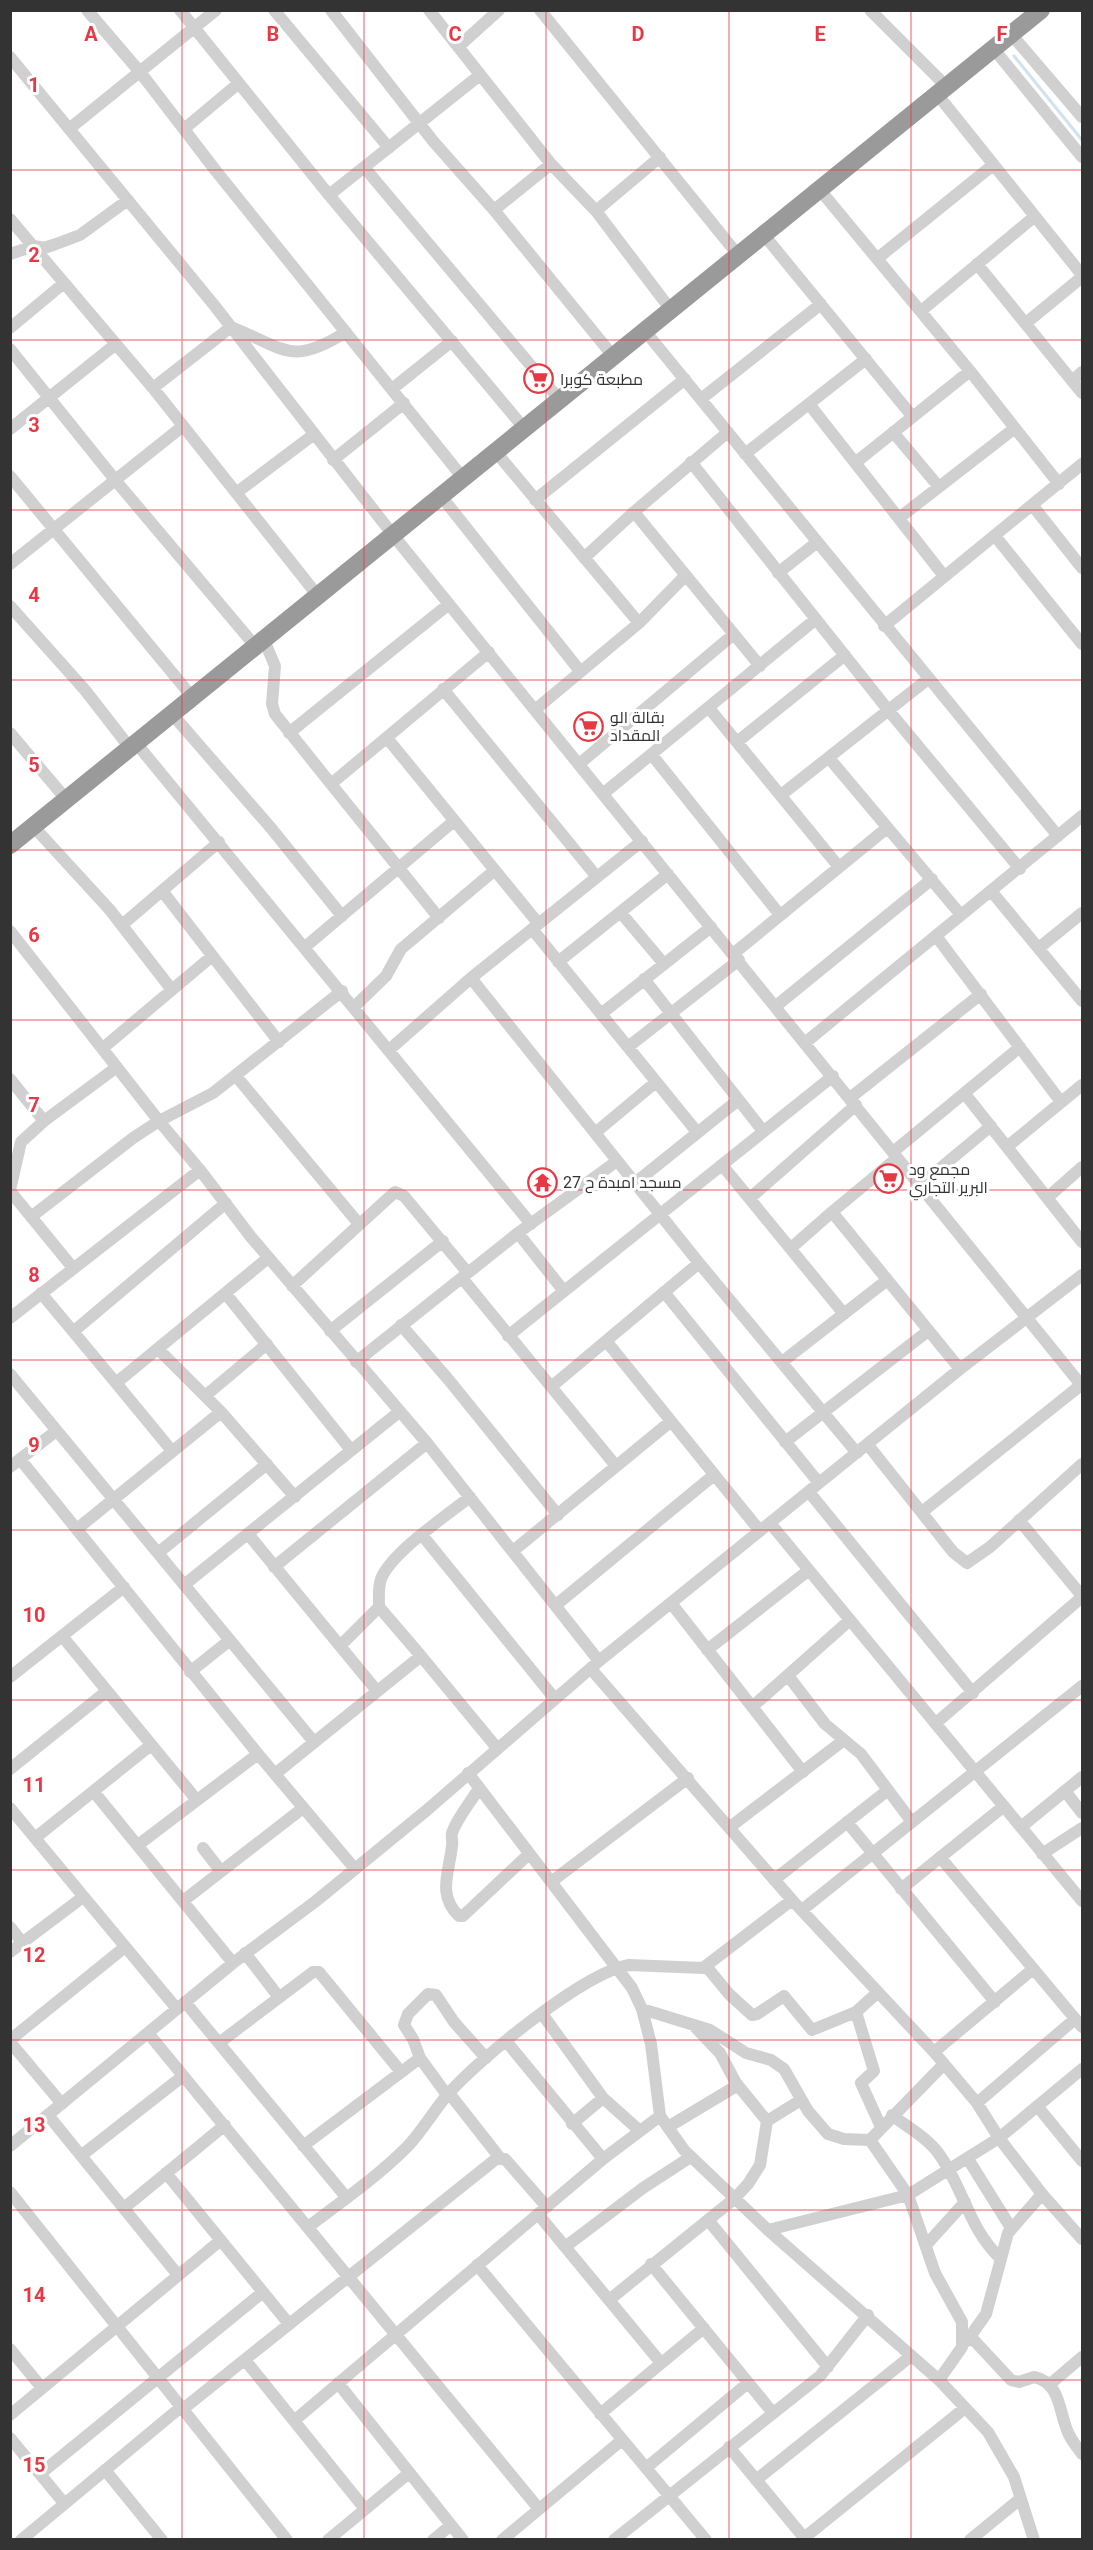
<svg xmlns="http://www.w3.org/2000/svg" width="1093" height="2550" font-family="Roboto,Cairo,sans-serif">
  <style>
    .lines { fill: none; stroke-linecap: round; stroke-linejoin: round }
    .stream { stroke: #cfe2ee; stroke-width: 3 }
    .minor { stroke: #d0d0d0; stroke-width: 12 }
    .highway { stroke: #9a9a9a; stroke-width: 18 }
    .grid { fill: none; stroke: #e63946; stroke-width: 1.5; stroke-opacity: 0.55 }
    .labels { text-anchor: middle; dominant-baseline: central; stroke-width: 6; stroke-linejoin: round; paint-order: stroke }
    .poi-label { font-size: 16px; fill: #333; stroke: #fff; text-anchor: start }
    .grid-label { font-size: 20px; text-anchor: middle; font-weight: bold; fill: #e63946; stroke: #fff; stroke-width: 6; stroke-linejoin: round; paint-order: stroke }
  </style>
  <rect width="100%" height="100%" fill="#fff"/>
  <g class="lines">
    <path class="stream" d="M 1014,56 L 1082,140"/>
    <path class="minor" d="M 87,10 L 140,72 L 216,171 L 463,478
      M 180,10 L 329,195 L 524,428
      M 274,10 L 389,148
      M 331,10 L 433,141 L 494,210 L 613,356
      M 429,10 L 551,164 L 596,211 L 671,310
      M 540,10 L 738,255
      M 870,10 L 947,87
      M 1011,34 L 1082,117
      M 458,47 L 499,10
      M 993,48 L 1082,157
      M 10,57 L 214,305 L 393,535 L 1082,1386
      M 937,94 L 1082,275
      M 69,129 L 216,10
      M 184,129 L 239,83
      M 364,167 L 559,399
      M 820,190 L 970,371 L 1059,484
      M 329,195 L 480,75
      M 494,210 L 551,164
      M 596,211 L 660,157
      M 10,219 L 153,388 L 318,596
      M 764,235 L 912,416
      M 10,254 L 34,246 L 44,248 L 56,244 L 80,235 L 128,200
      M 878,258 L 993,165
      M 977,264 L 1082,393
      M 921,311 L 1034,217
      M 1026,323 L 1082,277
      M 10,328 L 64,283
      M 645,331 L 1058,836
      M 10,349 L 116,481 L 256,647
      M 1072,381 L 1082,372
      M 153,388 L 231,327 C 284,348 291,367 346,332
      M 392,389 L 452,341
      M 701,399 L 821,304
      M 809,404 L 944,576
      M 10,429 L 116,344
      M 893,432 L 939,487
      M 495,451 L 639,623
      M 745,454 L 866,359
      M 333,460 L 404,403
      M 691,462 L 889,711 L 1020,869
      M 855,463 L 970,371
      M 10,476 L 193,698
      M 236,493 L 313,435
      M 441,496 L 580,671
      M 535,500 L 685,379
      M 1033,506 L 1082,568
      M 634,512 L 760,666
      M 899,518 L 1015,428
      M 995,536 L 1082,644
      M 584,558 L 634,512 L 728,432
      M 10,564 L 183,426
      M 778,573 L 816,543
      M 10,606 L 85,690 L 130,748
      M 884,626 L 1082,464
      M 264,640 L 275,666 L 272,704 L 275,714 L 331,784
      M 443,689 L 597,877
      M 709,708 L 839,867
      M 536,709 L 639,623 L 685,576
      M 172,714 L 271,828 L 342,916
      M 10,733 L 66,799
      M 289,733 L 449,604
      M 387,738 L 538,923
      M 737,742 L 845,655
      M 136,743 L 531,1224
      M 652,755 L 780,915
      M 829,758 L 961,915
      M 579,764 L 734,634
      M 604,793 L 816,619
      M 781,795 L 928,679
      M 33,826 L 110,910 L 172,990
      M 163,892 L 279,1042
      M 992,892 L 1082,1001
      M 621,913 L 664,964
      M 439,918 L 331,784 L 489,652
      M 122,925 L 219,842
      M 532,929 L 697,1132
      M 10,931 L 159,1121 L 200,1170 L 251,1237 L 427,1443 L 599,1661
      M 936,936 L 1061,1102
      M 305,947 L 454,821
      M 1040,947 L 1082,913
      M 733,954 L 887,828
      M 558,962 L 668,874
      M 471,978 L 699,1263 L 857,1453
      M 644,979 L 763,1131
      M 776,1006 L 932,879
      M 354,1007 L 386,976 L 401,949 L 495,870
      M 601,1014 L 711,927
      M 806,1042 L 1082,816
      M 628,1047 L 739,960
      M 103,1048 L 211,957
      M 389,1050 L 471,978 L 642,841
      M 236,1076 L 359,1224
      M 10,1079 L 44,1121 L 21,1142 L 10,1190
      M 965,1094 L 1082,1242
      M 850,1098 L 981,994
      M 44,1121 L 117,1067
      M 595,1133 L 656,1082
      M 1008,1146 L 1082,1085
      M 893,1152 L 1020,1047
      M 897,1158 L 832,1212 L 960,1369
      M 722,1165 L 844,1314
      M 635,1183 L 737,1101
      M 920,1185 L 991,1126
      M 10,1191 L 73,1268
      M 750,1198 L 856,1105
      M 1047,1198 L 1082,1167
      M 31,1217 L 133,1138 L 159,1121 L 213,1093 L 342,991
      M 518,1233 L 563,1290
      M 791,1248 L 832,1212
      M 462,1278 L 616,1466
      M 292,1286 L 395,1192 L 404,1196 L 468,1273
      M 664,1292 L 819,1483
      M 41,1293 L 116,1383 L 268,1258
      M 226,1294 L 351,1450
      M 10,1318 L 200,1170
      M 401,1325 L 448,1379 L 558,1515
      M 74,1331 L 226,1203
      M 330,1331 L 443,1241
      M 508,1336 L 833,1076
      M 607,1342 L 760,1531
      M 158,1349 L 221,1412 L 295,1497
      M 356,1362 L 518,1233 L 617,1161
      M 782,1362 L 886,1281
      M 10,1374 L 314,1742
      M 116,1383 L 172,1451
      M 551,1387 L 699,1263
      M 205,1396 L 267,1344
      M 785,1442 L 928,1331
      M 868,1445 L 953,1552 L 967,1563 L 990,1547 L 1082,1464
      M 20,1459 L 258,1754 L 355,1869
      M 10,1467 L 56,1431
      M 809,1492 L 973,1693
      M 922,1512 L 1081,1385
      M 1019,1520 L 1082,1596
      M 770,1523 L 1082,1901
      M 77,1529 L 221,1412
      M 248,1534 L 377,1691
      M 422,1535 L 555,1699
      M 513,1551 L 670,1422
      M 158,1553 L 267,1464
      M 274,1567 L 427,1443
      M 184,1585 L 399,1412
      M 671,1603 L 803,1772
      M 556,1605 L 714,1475
      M 62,1636 L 196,1799
      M 340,1646 L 379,1607
      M 707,1650 L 809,1570
      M 421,1656 L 379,1607 C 379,1598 378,1587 381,1579 C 391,1553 447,1515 470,1497
      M 591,1669 L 792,1900 L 934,2052 L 977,2103 L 999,2138 L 1042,2194 L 1082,2239
      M 190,1672 L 230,1640
      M 10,1677 L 124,1587
      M 789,1677 L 825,1724 L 861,1754 L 912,1822
      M 752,1707 L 850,1620
      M 936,1723 L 1082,1597
      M 10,1769 L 107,1691
      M 468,1773 L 632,1988 L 642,2009 L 651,2044 L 660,2116 L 684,2150 L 768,2230 L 939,2380 L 988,2432 L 1014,2477 L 1034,2540
      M 275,1774 L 421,1656 L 497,1748
      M 479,1788 C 471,1802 457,1818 452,1833 C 451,1837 453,1842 452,1846 C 449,1873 437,1895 459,1916 L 463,1916 L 529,1854
      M 1065,1791 L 1082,1813
      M 94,1792 L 233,1963
      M 10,1808 L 177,2009
      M 847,1822 L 995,2002
      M 730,1827 L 844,1740
      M 1021,1827 L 1082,1777
      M 35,1838 L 151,1745
      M 138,1845 L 258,1754
      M 203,1848 L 220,1870
      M 1042,1854 L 1082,1828
      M 940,1857 L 1082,2027
      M 774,1880 L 888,1790
      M 551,1882 L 688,1778
      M 901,1889 L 1004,1806
      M 183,1901 L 303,1808
      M 802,1910 L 1082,1686
      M 10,1927 L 22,1942
      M 10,1952 L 83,1897
      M 245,1953 L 278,1996
      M 706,1966 L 729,1994 L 752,2015 L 757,2014 L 784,1996 L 812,2030 L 856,2012 L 877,1993
      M 185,2002 L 346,2197
      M 642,2009 L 710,2030 L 746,2053 L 771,2060 L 784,2069 L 808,2111 L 828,2134 L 844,2139 L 870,2140
      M 856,2012 L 874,2071 L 861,2083 L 881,2127
      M 543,2015 L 603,2098 L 572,2124
      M 695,2027 L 720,2053 L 736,2083 L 767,2121
      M 148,2033 L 539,2509
      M 10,2040 L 125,1947
      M 506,2041 L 603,2159
      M 10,2042 L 62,2104
      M 219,2043 L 313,1972 L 319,1972 L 401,2072
      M 934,2052 L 1033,1969
      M 449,2093 L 500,2158
      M 447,2095 L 420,2058 L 413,2039 L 404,2025 L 408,2014 L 428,1994 L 436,1995 L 454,2022 L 486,2058
      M 603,2098 L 640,2131
      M 977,2103 L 1075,2019
      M 1038,2107 L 1082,2161
      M 48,2115 L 178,2275
      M 892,2115 C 907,2127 928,2138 939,2154 C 964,2189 968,2227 1000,2258
      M 668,2127 L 738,2085
      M 10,2146 L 233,1963 L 316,1901 L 427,1810 L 599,1661 L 960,1369 L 1082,1275
      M 303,2146 L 420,2058
      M 82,2155 L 183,2076
      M 968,2159 L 1011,2228
      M 166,2173 L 289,2324
      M 10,2192 L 287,2540
      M 124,2208 L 225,2125
      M 538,2214 L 661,2363
      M 708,2220 L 828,2367
      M 308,2227 C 341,2202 377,2177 407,2147 C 423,2130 434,2110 449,2093 C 480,2058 585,1972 629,1965 L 703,1968 L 792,1900
      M 768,2230 L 908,2195 L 999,2138 L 1082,2069
      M 927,2244 L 965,2202
      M 565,2247 L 643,2188 L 689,2158
      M 651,2264 L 773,2413
      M 477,2265 L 706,2540
      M 609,2300 L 734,2199 L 748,2184 L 760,2165 L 767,2121 L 801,2100
      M 971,2337 L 1011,2380 L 1019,2382 L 1034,2377 C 1060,2382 1059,2411 1067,2430 C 1070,2439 1077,2447 1082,2454
      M 967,2341 L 986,2314 L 1008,2233 L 1042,2194
      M 10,2349 L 42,2388
      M 245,2360 L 365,2509
      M 939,2380 L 962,2347 L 962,2322 L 935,2273 L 908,2195 L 870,2140 L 944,2064
      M 338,2383 L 463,2540
      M 1049,2385 L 1082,2357
      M 183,2409 L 496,2159 L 505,2159 L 547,2207
      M 600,2414 L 704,2328
      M 10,2415 L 221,2240
      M 295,2420 L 603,2159 L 660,2116
      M 10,2438 L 64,2503
      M 729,2447 L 806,2540
      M 646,2468 L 748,2383
      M 105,2470 L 162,2540
      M 40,2474 L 263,2292
      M 756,2480 L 911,2356
      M 804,2538 L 965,2408
      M 21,2540 L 181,2407
      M 328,2540 L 409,2473
      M 433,2540 L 451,2525
      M 502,2540 L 622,2440
      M 614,2540 L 820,2376 L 868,2315
      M 970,2540 L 1020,2499"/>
    <path class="highway" d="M 10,845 L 1041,10"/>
  </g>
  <path class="grid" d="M 182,10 L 182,2540M 364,10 L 364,2540M 546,10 L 546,2540M 729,10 L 729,2540M 911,10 L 911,2540M 10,170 L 1082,170M 10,340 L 1082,340M 10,510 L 1082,510M 10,680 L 1082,680M 10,850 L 1082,850M 10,1020 L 1082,1020M 10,1190 L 1082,1190M 10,1360 L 1082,1360M 10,1530 L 1082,1530M 10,1700 L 1082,1700M 10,1870 L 1082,1870M 10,2040 L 1082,2040M 10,2210 L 1082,2210M 10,2380 L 1082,2380"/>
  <defs>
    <symbol id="supermarket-ring" viewBox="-11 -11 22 22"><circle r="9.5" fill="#fff" stroke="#e63946" stroke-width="1.5"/><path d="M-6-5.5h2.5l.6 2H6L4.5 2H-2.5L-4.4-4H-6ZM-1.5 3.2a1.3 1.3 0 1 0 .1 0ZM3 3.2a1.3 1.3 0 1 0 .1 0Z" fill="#e63946"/></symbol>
    <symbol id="temple-ring" viewBox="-11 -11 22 22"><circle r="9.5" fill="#fff" stroke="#e63946" stroke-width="1.5"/><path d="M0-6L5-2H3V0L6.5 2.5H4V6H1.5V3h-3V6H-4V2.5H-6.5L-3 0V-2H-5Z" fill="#e63946"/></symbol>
  </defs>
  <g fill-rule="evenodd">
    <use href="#supermarket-ring" x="522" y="362" width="33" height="33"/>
    <use href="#supermarket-ring" x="572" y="710" width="33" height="33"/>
    <use href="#supermarket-ring" x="872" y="1162" width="33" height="33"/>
    <use href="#temple-ring" x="526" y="1166" width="33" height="33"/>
  </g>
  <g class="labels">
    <g class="poi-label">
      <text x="560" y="379">مطبعة كوبرا</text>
      <text x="610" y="717">بقالة الو<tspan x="610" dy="18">المقداد</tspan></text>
      <text x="909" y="1169">مجمع ود<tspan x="909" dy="18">البرير التجاري</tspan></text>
      <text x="563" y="1182">مسجد امبدة ح 27</text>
    </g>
  </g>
  <g class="grid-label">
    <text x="91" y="41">A</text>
    <text x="273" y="41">B</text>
    <text x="455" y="41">C</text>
    <text x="638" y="41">D</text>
    <text x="820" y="41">E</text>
    <text x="1002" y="41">F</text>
    <text x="34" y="92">1</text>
    <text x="34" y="262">2</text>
    <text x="34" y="432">3</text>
    <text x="34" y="602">4</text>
    <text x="34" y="772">5</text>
    <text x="34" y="942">6</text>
    <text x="34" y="1112">7</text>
    <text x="34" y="1282">8</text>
    <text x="34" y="1452">9</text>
    <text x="34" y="1622">10</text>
    <text x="34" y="1792">11</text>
    <text x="34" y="1962">12</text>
    <text x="34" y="2132">13</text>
    <text x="34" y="2302">14</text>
    <text x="34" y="2472">15</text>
  </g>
  <rect width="1093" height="2550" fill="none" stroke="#333333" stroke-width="24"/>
</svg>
